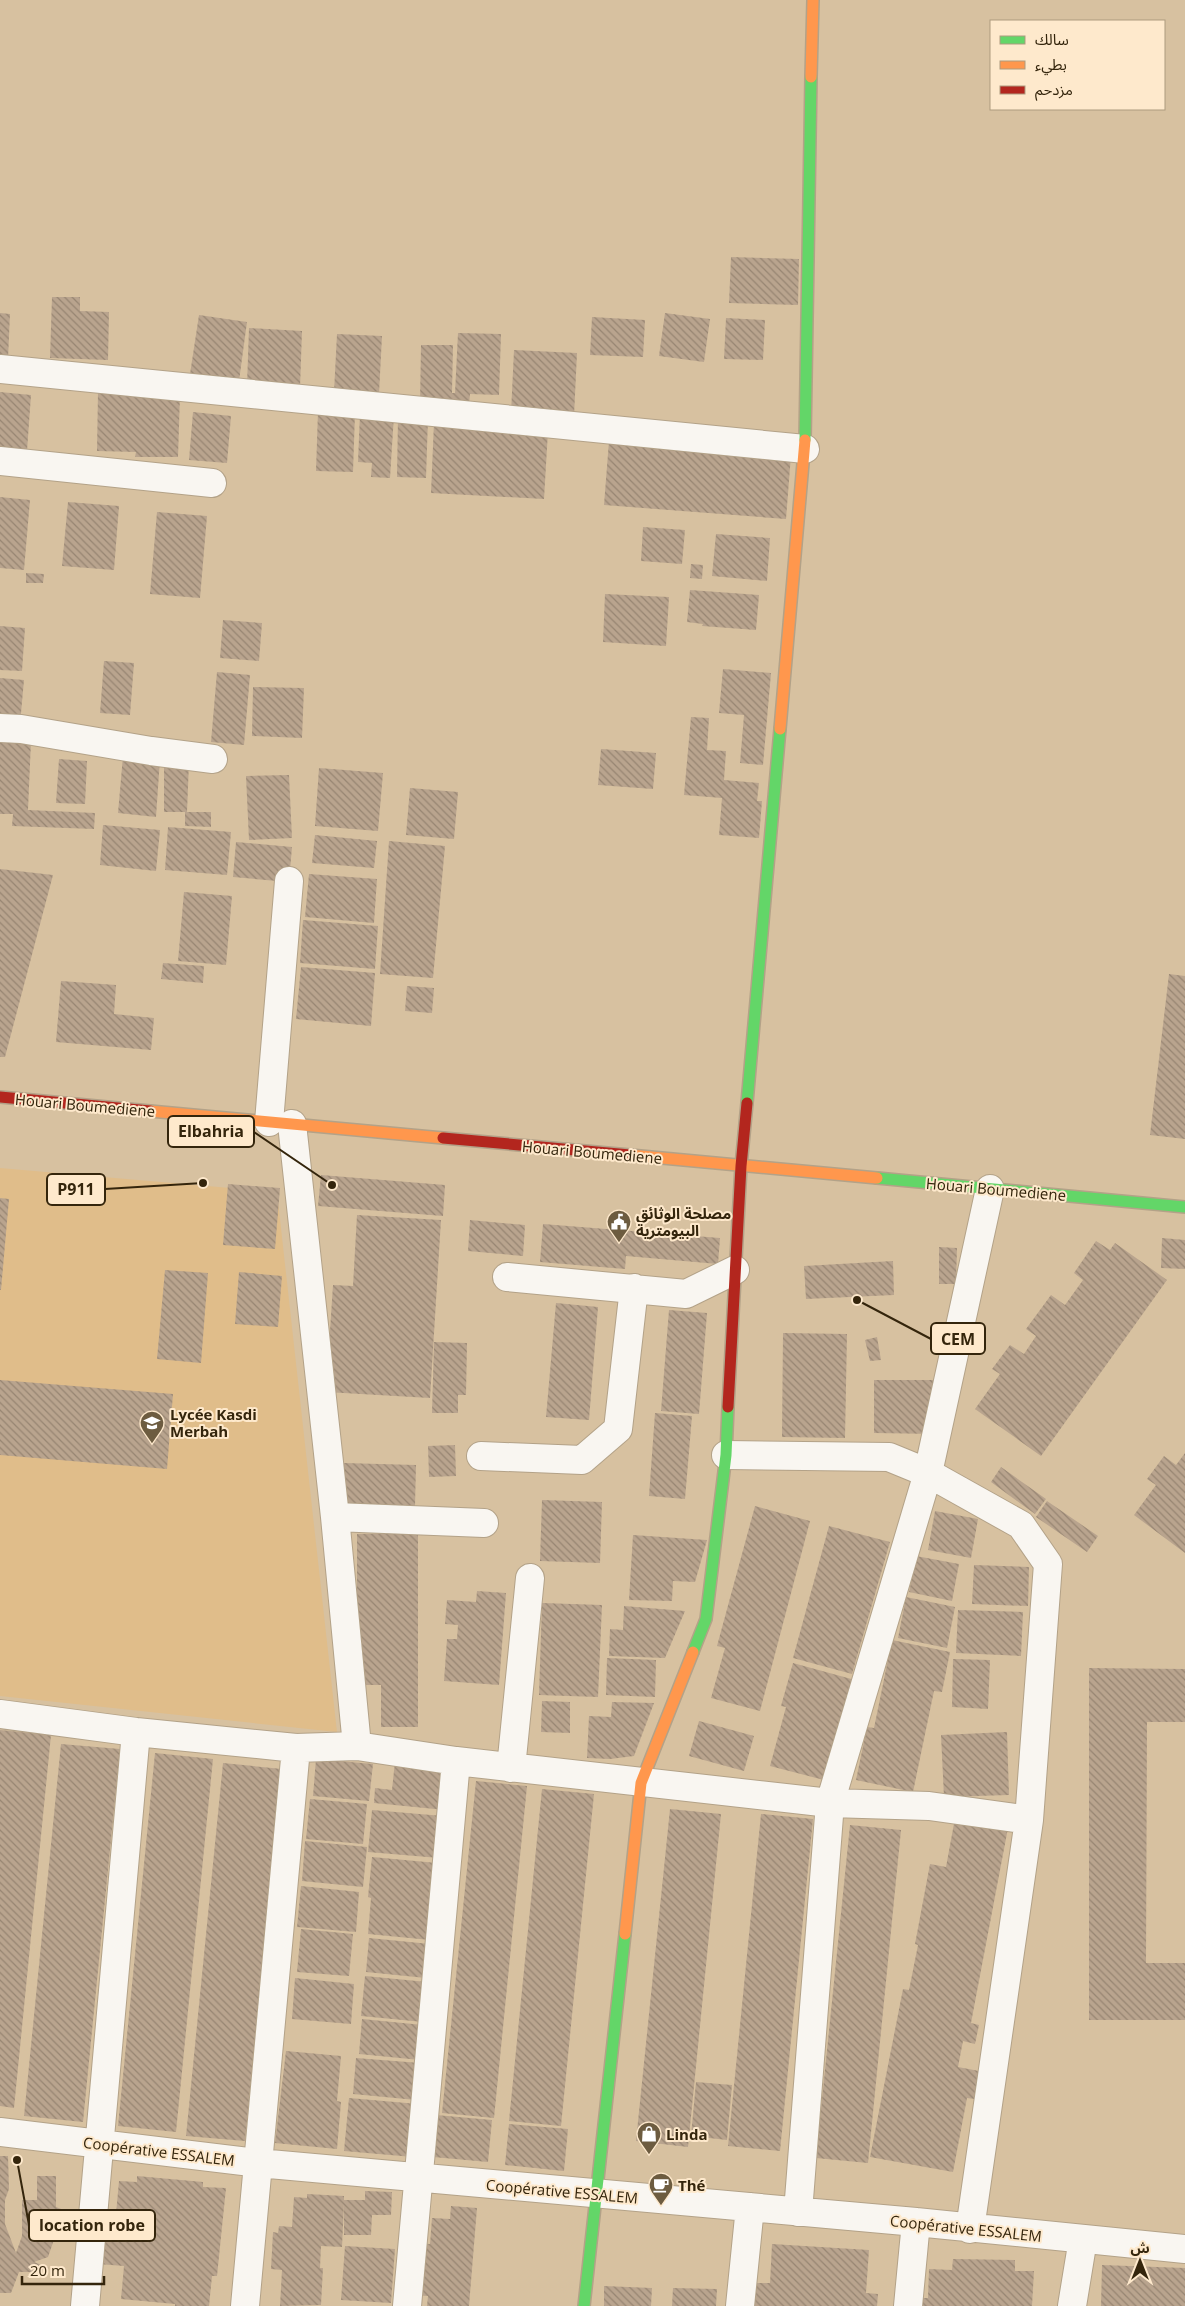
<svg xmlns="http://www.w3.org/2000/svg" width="1185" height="2306" font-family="'Open Sans','Noto Sans Arabic',sans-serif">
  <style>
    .built { fill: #e0bd8a }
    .building { fill: url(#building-back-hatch) }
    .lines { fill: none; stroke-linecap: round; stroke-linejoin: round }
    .street-casing { stroke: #b3a288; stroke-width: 30 }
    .fast-casing { stroke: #b3a288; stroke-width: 14 }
    .slow-casing { stroke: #b3a288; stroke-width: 14 }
    .jam-casing { stroke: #b3a288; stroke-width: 14 }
    .street { stroke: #f9f6f1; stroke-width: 28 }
    .fast { stroke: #63d668; stroke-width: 11 }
    .slow { stroke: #ff974d; stroke-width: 11 }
    .jam { stroke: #b3261e; stroke-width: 11 }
    .labels { text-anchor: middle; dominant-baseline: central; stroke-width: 4; stroke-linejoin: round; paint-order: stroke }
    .street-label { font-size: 15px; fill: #34250c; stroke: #fee9cc }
    .poi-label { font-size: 15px; font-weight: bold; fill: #34250c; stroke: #fee9cc; text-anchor: start }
    .leader { fill: none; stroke: #34250c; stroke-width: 2 }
    .callout-dot { fill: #34250c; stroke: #fee9cc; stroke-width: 2 }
    .callout { fill: #fee9cc; stroke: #34250c; stroke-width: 2 }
    .callout-label { font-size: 16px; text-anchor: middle; font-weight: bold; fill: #34250c }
  </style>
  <defs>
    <pattern id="building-back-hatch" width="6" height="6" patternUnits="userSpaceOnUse" patternTransform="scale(1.25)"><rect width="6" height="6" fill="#b9a48e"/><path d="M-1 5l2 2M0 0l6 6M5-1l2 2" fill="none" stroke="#978572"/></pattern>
  </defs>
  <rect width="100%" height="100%" fill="#d7c1a0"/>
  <path class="built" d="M 0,1168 L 277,1192 L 337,1732 L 0,1696 Z"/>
  <path class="building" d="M 731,257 L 799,259 L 798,305 L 729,303 Z
    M 52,297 L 80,297 L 80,311 L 109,312 L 108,360 L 50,358 Z
    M 0,313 L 10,314 L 8,359 L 0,359 Z
    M 665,313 L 710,319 L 704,362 L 659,356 Z
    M 199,315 L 247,322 L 239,381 L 190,374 Z
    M 592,317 L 645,320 L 643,357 L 590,355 Z
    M 726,318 L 765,320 L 763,360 L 724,359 Z
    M 249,328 L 302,331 L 300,388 L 247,385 Z
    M 458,333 L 501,334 L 499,395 L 470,394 L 469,405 L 420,404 L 421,345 L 453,345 L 452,393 L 455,393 Z
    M 337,334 L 382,336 L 379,394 L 334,392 Z
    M 514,350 L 577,353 L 574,416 L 511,413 Z
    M 0,392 L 31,395 L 27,451 L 0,449 Z
    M 98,392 L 180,395 L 178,457 L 135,457 L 136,452 L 97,451 Z
    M 318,411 L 355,413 L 353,472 L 316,471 Z
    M 193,412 L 231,416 L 227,463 L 189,460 Z
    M 360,413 L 394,415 L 390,478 L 371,477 L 372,463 L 358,462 Z
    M 398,417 L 428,418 L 426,478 L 397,477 Z
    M 434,422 L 548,431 L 544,499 L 431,493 Z
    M 609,441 L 791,455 L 786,519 L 604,505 Z
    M 0,497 L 30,500 L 24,570 L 0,568 Z
    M 68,502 L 119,506 L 114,570 L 62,566 Z
    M 157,512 L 207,516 L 200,598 L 150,594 Z
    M 643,527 L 685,530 L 682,564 L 641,561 Z
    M 716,534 L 770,538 L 767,581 L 712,576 Z
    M 691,564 L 703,565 L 702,579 L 690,578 Z
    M 26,573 L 44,574 L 43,583 L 26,583 Z
    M 690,590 L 759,595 L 756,630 L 702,626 L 703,624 L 687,622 Z
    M 605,594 L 669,597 L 666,646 L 603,642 Z
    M 223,620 L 262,623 L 259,661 L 220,658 Z
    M 0,626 L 25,628 L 22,671 L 0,670 Z
    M 104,661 L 134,663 L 130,715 L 100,713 Z
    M 723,669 L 771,673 L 763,765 L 740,763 L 744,715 L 719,713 Z
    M 217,672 L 250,675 L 244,745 L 211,742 Z
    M 0,678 L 24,680 L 20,724 L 0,723 Z
    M 253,687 L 304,688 L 302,738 L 252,736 Z
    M 691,717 L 709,718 L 707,750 L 726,751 L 724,780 L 759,783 L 757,801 L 762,801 L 759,838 L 719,835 L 722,798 L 684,795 Z
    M 0,740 L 31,741 L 28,810 L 95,813 L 94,829 L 12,826 L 13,814 L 0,814 Z
    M 601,749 L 656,753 L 653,789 L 598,785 Z
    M 123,756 L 160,759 L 156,817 L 118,813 Z
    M 59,759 L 87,761 L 85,804 L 56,803 Z
    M 164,762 L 189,762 L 187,812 L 211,812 L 211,827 L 185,826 L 185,812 L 164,812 Z
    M 319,768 L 383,773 L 378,831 L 315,826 Z
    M 289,775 L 292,838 L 249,840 L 246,776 Z
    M 410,788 L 458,792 L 454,839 L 406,835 Z
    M 103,825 L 160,830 L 156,871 L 100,865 Z
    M 168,827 L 231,832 L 227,875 L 165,870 Z
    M 315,835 L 377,841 L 374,868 L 312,863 Z
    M 389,841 L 445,846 L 433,978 L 380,974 Z
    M 236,842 L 292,847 L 289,882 L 233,877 Z
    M 0,869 L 53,875 L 5,1057 L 0,1057 Z
    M 309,874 L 377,879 L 374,923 L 305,917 Z
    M 184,892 L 232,896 L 226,965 L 178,961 Z
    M 303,920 L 378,926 L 375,969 L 300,963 Z
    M 163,963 L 204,966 L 203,983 L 161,979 Z
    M 301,967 L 375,973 L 371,1026 L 296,1019 Z
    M 1169,974 L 1185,976 L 1185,1139 L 1150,1135 Z
    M 61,981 L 116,985 L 114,1014 L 154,1018 L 151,1050 L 56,1042 Z
    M 407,986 L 434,988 L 432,1013 L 405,1011 Z
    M 321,1175 L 445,1185 L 443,1216 L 318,1206 Z
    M 228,1184 L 280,1188 L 275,1249 L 223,1245 Z
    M 0,1198 L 9,1199 L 1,1290 L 0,1290 Z
    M 357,1215 L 441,1220 L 430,1398 L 326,1392 L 333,1285 L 353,1286 Z
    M 470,1220 L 525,1225 L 523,1256 L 468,1251 Z
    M 543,1224 L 720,1238 L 718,1264 L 626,1256 L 625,1269 L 540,1262 Z
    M 1162,1238 L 1185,1240 L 1185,1269 L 1161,1268 Z
    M 1096,1241 L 1110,1250 L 1115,1243 L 1167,1280 L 1041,1456 L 975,1409 L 1000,1374 L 992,1369 L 1010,1345 L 1024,1354 L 1036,1336 L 1026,1329 L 1051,1295 L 1065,1305 L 1083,1280 L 1074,1273 Z
    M 939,1247 L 957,1248 L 956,1284 L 939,1284 Z
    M 893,1261 L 894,1295 L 806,1299 L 804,1266 Z
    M 165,1270 L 208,1273 L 201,1363 L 157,1359 Z
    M 239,1272 L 282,1276 L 278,1327 L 235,1324 Z
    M 556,1303 L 598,1307 L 589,1420 L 546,1417 Z
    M 669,1310 L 707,1313 L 699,1414 L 661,1411 Z
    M 783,1333 L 847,1334 L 845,1438 L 782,1437 Z
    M 877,1337 L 881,1360 L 870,1361 L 865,1340 Z
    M 434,1342 L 467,1343 L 466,1395 L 458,1395 L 458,1413 L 432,1413 Z
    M 0,1380 L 173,1394 L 167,1469 L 0,1455 Z
    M 874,1380 L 937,1380 L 936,1434 L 874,1433 Z
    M 655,1413 L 692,1416 L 685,1499 L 649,1496 Z
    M 455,1445 L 456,1476 L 429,1477 L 428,1446 Z
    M 1185,1453 L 1185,1553 L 1134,1515 L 1156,1485 L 1147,1479 L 1164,1456 L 1176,1465 Z
    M 344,1463 L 416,1465 L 415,1506 L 342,1504 Z
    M 1001,1467 L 1046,1499 L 1035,1514 L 991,1482 Z
    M 542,1500 L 602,1502 L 600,1563 L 540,1561 Z
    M 1047,1501 L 1098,1536 L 1087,1552 L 1036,1517 Z
    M 755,1506 L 810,1521 L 760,1711 L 711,1698 L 725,1648 L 717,1646 Z
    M 935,1511 L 978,1519 L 971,1558 L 928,1550 Z
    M 829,1526 L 890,1542 L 852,1674 L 793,1658 Z
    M 418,1533 L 418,1727 L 381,1727 L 381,1685 L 357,1685 L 357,1534 Z
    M 633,1535 L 707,1540 L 695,1582 L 673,1581 L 672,1601 L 629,1600 Z
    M 916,1556 L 959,1564 L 952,1601 L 909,1592 Z
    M 974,1565 L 1029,1567 L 1028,1606 L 972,1604 Z
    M 477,1591 L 506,1593 L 499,1685 L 444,1681 L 447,1639 L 457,1639 L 458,1625 L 445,1624 L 447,1600 L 476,1602 Z
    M 906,1597 L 955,1607 L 947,1648 L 898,1638 Z
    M 542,1603 L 602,1605 L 598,1697 L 539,1695 Z
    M 624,1606 L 685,1611 L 665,1658 L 609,1656 L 610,1629 L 623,1630 Z
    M 958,1610 L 1023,1612 L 1021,1656 L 956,1653 Z
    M 892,1640 L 950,1652 L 942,1692 L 934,1691 L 913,1792 L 856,1780 L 867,1727 L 874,1728 Z
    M 607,1658 L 656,1660 L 655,1697 L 606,1695 Z
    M 953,1659 L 990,1660 L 988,1709 L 952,1707 Z
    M 793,1663 L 855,1680 L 824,1780 L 770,1766 L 786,1707 L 781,1706 Z
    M 1089,1668 L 1185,1669 L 1185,1722 L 1147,1722 L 1146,1963 L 1185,1963 L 1185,2020 L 1089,2020 Z
    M 542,1701 L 570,1702 L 570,1733 L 541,1732 Z
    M 612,1702 L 654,1703 L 634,1756 L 610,1759 L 587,1758 L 589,1716 L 611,1717 Z
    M 699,1721 L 754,1736 L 744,1771 L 689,1756 Z
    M 0,1730 L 51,1735 L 14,2108 L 0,2106 Z
    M 1007,1732 L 1009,1795 L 944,1797 L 941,1735 Z
    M 61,1744 L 120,1749 L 83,2122 L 24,2116 Z
    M 155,1753 L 213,1759 L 176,2132 L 118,2126 Z
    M 316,1759 L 373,1764 L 369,1801 L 313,1796 Z
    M 395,1761 L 449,1766 L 445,1810 L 374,1803 L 375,1788 L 392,1790 Z
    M 223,1763 L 282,1769 L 245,2141 L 186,2136 Z
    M 476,1781 L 527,1786 L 494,2118 L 442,2113 Z
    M 542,1789 L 594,1794 L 561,2126 L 509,2121 Z
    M 310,1799 L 367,1804 L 363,1844 L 306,1839 Z
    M 670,1809 L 721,1814 L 688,2147 L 636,2141 Z
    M 372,1810 L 443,1816 L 439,1858 L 368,1852 Z
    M 761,1814 L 813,1819 L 780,2151 L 728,2146 Z
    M 955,1818 L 1008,1828 L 971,2023 L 979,2025 L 975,2044 L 963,2041 L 958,2067 L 979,2071 L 974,2099 L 967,2098 L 953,2172 L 870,2157 L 903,1989 L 909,1990 L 918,1945 L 915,1944 L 930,1864 L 946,1867 Z
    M 850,1825 L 901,1830 L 868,2163 L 816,2158 Z
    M 305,1841 L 367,1847 L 363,1887 L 302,1881 Z
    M 372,1857 L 437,1863 L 430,1940 L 368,1934 L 371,1898 L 368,1897 Z
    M 301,1886 L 359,1892 L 356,1932 L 297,1927 Z
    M 301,1929 L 353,1934 L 349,1976 L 297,1972 Z
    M 369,1938 L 430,1944 L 426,1978 L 366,1972 Z
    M 365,1976 L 427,1982 L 423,2022 L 361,2016 Z
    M 295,1978 L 354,1984 L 351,2024 L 292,2019 Z
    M 362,2019 L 423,2025 L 420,2060 L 359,2054 Z
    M 286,2051 L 341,2056 L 337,2101 L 341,2102 L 337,2149 L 275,2143 Z
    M 356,2058 L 420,2063 L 416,2100 L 353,2094 Z
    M 696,2082 L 732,2085 L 727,2140 L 691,2136 Z
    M 349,2098 L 418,2104 L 413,2157 L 344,2151 Z
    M 436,2115 L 492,2120 L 488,2162 L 433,2157 Z
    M 509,2124 L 568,2129 L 564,2171 L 505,2165 Z
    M 0,2156 L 8,2156 L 9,2189 L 5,2200 L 5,2224 L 16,2253 L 22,2236 L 22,2200 L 37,2200 L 37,2176 L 56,2176 L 56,2207 L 77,2215 L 57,2222 L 57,2231 L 48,2257 L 34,2262 L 49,2268 L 37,2272 L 19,2272 L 11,2293 L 0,2293 Z
    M 137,2176 L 203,2182 L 203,2187 L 226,2188 L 217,2276 L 212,2276 L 209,2306 L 175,2306 L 175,2304 L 121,2299 L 124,2266 L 98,2264 L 103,2212 L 116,2214 L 119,2181 L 137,2182 Z
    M 365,2191 L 392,2192 L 391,2215 L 372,2215 L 371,2235 L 344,2235 L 344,2204 L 342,2247 L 321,2246 L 320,2268 L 323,2268 L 321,2305 L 280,2306 L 282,2270 L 271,2269 L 273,2232 L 278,2233 L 279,2226 L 292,2227 L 294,2197 L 307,2198 L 307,2194 L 344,2196 L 344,2200 L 365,2200 Z
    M 451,2206 L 477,2208 L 469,2306 L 427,2306 L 428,2296 L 410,2295 L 415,2243 L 430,2244 L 432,2218 L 450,2219 Z
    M 772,2244 L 869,2250 L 866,2293 L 878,2294 L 877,2306 L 750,2306 L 752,2283 L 770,2283 Z
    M 345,2246 L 395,2249 L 391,2303 L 341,2300 Z
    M 953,2259 L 1015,2260 L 1015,2271 L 1034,2271 L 1032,2306 L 915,2306 L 915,2298 L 928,2298 L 929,2269 L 952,2270 Z
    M 1102,2265 L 1185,2268 L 1185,2306 L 1101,2306 Z
    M 604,2286 L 652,2288 L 651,2306 L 604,2306 Z
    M 673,2288 L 717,2289 L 716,2306 L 672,2306 Z"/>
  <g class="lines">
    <defs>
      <path id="street" d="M 0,369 L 805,449
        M 0,461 L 212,483
        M 0,728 L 21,729 L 151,751 L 213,759
        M 269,1122 L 289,881
        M 292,1124 L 335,1517 L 357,1746
        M 507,1277 L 686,1294 L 735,1270
        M 481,1456 L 582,1460 L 618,1429 L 634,1288
        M 335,1517 L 484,1523
        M 0,1714 L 136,1732 L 296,1748 L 357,1746 L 456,1761 L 830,1803 L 928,1473 L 889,1457 L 726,1455
        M 511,1768 L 530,1578
        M 0,2132 L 258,2163 L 916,2222 L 1185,2249
        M 798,2212 L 830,1803 L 929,1806 L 1029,1820 L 1048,1564 L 1021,1525 L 928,1473 L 990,1189
        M 970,2229 L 1029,1820
        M 85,2306 L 136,1732
        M 245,2306 L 296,1748
        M 407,2306 L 456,1761
        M 740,2306 L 750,2207
        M 908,2306 L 916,2222
        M 1072,2306 L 1083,2239"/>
      <path id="fast" d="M 805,440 L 811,77
        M 747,1103 L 780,729
        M 877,1178 L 1185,1207
        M 693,1652 L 706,1619 L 726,1455 L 728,1407
        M 584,2306 L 625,1934"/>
      <path id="slow" d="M 811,77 L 813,0
        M 780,729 L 805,440
        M 150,1111 L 443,1138
        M 630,1155 L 877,1178
        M 625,1934 L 641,1783 L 693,1652"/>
      <path id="jam" d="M 0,1097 L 150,1111
        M 443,1138 L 630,1155
        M 728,1407 L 741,1166 L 747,1103"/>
    </defs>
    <use href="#street" class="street-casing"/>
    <use href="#fast" class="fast-casing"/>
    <use href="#slow" class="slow-casing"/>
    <use href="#jam" class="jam-casing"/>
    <use href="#street" class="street"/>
    <use href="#fast" class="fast"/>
    <use href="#slow" class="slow"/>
    <use href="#jam" class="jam"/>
  </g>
  <defs>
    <symbol id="civic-pin" viewBox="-11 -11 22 30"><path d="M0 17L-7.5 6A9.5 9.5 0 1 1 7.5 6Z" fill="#6d5c40" stroke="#fee9cc"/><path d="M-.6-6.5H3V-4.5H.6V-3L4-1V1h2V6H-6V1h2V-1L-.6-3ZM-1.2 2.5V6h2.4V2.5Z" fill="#fff"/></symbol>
    <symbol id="school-pin" viewBox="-11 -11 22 30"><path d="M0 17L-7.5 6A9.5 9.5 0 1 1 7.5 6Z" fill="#6d5c40" stroke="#fee9cc"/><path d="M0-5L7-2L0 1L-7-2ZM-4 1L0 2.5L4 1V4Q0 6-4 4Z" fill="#fff"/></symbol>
    <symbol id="shop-pin" viewBox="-11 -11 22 30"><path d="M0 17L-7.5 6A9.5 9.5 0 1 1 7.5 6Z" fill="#6d5c40" stroke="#fee9cc"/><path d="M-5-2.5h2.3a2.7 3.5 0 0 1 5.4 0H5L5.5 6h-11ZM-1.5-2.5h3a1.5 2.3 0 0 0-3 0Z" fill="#fff"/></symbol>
    <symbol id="cafe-pin" viewBox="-11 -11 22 30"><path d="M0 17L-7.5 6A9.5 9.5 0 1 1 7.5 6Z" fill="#6d5c40" stroke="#fee9cc"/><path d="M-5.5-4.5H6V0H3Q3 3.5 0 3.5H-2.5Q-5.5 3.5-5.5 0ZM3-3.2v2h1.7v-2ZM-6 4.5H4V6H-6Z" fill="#fff"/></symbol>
  </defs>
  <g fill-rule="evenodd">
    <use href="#civic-pin" x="605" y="1208" width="28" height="38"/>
    <use href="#school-pin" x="138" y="1409" width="28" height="38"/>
    <use href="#shop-pin" x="635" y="2120" width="28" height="38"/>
    <use href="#cafe-pin" x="647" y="2171" width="28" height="38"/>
  </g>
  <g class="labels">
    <g class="street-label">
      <text transform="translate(85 1105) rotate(5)">Houari Boumediene</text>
      <text transform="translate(592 1152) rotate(5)">Houari Boumediene</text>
      <text transform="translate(996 1189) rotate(5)">Houari Boumediene</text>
      <text transform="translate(159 2151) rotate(7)">Coopérative ESSALEM</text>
      <text transform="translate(562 2191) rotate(5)">Coopérative ESSALEM</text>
      <text transform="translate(966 2228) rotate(6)">Coopérative ESSALEM</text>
    </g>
    <g class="poi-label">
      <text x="636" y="1213">مصلحة الوثائق<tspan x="636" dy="17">البيومترية</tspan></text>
      <text x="170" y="1414">Lycée Kasdi<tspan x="170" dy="17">Merbah</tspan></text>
      <text x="666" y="2134">Linda</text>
      <text x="678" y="2185">Thé</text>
    </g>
  </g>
  <path class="leader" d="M332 1185L254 1132M203 1183L105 1189M857 1300L931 1339M17 2160L29 2225"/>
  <g class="callout-dot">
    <circle cx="332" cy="1185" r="5"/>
    <circle cx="203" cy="1183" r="5"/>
    <circle cx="857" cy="1300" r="5"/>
    <circle cx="17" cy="2160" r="5"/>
  </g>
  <g class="callout">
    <rect x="168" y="1116" width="86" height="31" rx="5"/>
    <rect x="47" y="1174" width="58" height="31" rx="5"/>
    <rect x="931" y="1323" width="54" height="31" rx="5"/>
    <rect x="29" y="2210" width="126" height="31" rx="5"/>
  </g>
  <g class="callout-label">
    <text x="211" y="1137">Elbahria</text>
    <text x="76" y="1195">P911</text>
    <text x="958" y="1345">CEM</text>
    <text x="92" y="2231">location robe</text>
  </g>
  <rect x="990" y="20" width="175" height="90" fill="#fee9cc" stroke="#ad9b7f"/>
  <rect x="1000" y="36" width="25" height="8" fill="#63d668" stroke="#ad9b7f"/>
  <text x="1035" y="45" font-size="15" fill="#34250c">سالك</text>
  <rect x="1000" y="61" width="25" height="8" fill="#ff974d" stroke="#ad9b7f"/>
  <text x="1035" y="70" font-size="15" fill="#34250c">بطيء</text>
  <rect x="1000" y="86" width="25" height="8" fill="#b3261e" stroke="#ad9b7f"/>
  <text x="1035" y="95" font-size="15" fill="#34250c">مزدحم</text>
  <g transform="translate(1140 2261)" stroke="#fee9cc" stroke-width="4" paint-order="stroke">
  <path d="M0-4L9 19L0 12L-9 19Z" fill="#34250c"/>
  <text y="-8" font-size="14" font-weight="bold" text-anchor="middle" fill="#34250c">ش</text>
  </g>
  <path d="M22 2276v8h82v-8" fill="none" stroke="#34250c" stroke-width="2.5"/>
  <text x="30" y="2276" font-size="15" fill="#34250c" stroke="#fee9cc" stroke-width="4" paint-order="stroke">20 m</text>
</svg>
